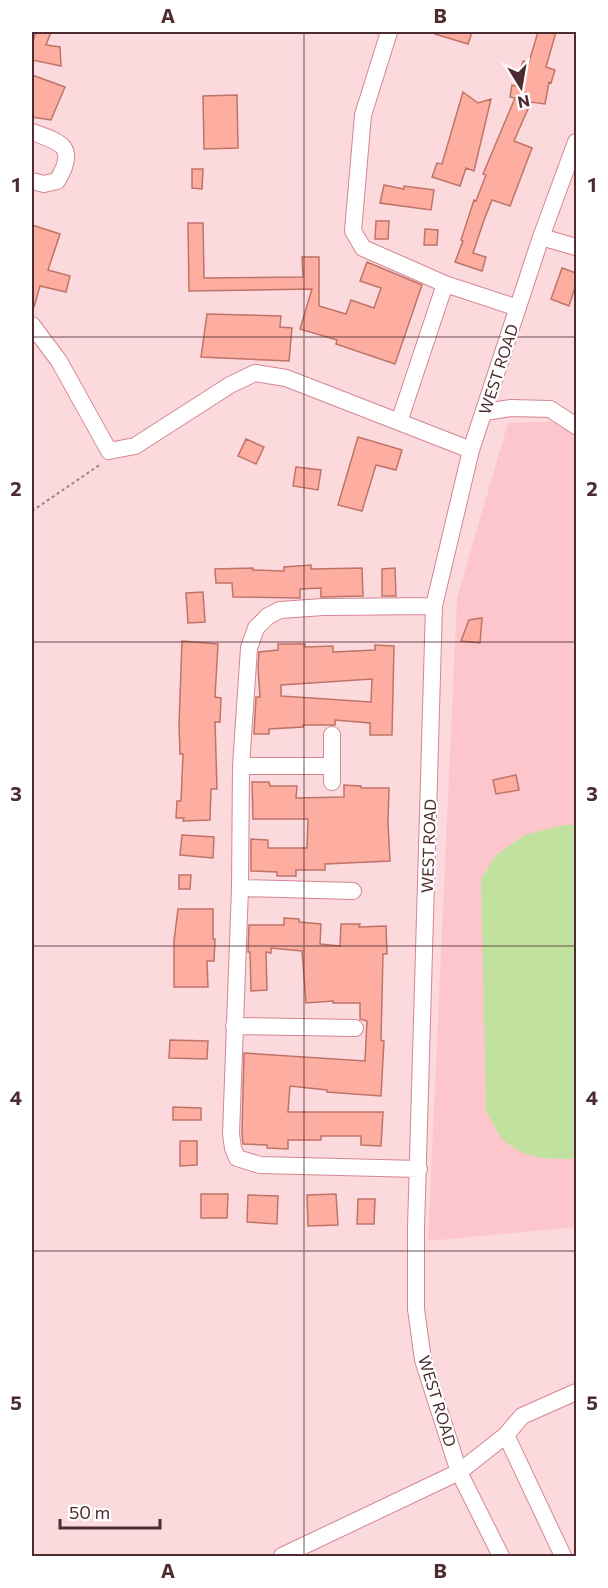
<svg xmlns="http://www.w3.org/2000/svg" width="608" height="1588" font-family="Commissioner,sans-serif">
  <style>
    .built { fill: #fdc6cd }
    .green { fill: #c0e29e }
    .building { fill: #fdaea0; stroke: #bf7468; stroke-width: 1.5; fill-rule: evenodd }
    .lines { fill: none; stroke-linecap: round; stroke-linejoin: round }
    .minor-casing { stroke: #d48692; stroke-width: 18 }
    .path { stroke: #a18084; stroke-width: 2; stroke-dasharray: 3 3; stroke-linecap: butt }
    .minor { stroke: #fff; stroke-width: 16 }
    .grid { fill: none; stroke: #4c2c31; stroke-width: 1.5; stroke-opacity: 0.55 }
    .labels { text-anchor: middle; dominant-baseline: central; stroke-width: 4.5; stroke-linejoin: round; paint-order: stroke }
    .street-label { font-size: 16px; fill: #4c2c31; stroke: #fff }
    .neatline { fill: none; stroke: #4c2c31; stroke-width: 2 }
    .grid-label { font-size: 20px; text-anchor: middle; font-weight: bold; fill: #4c2c31 }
  </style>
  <rect width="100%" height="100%" fill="#fcd9dd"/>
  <path class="built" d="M 576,421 L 576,1227 L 428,1241 L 457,598 L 508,423 Z"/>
  <path class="green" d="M 563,825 L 576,825 L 576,1158 C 552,1161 517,1158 500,1136 C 495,1129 491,1119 486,1111 L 481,879 L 496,855 L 525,835 Z"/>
  <path class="building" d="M 36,32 L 51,32 L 46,45 L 60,47 L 61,66 L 32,60 L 32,44 Z
    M 436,32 L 472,32 L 468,44 L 435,34 Z
    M 538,32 L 556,32 L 546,67 L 555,70 L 551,83 L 549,82 L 545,104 L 531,102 L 514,141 L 532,148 L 510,206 L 492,200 L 484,220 L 473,253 L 486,257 L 482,271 L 455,262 L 463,241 L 461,240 L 474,200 L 476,201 L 486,175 L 483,174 L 515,98 L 510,97 L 512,85 L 516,86 L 523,61 L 529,62 Z
    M 32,75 L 65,87 L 51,120 L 32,117 Z
    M 463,92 L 478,103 L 491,99 L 474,171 L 466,168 L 460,186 L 432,177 L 437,163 L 442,164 Z
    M 237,95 L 238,148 L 204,149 L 203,96 Z
    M 192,169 L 203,169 L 202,189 L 192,188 Z
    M 384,185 L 404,189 L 404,186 L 434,190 L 431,210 L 380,203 Z
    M 376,221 L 389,221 L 388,239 L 375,239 Z
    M 188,223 L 203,223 L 204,278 L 303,277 L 302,257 L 319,257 L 319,306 L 346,314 L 351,300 L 374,308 L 381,288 L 360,281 L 367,262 L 422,285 L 395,364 L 336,344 L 337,340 L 300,329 L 312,289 L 189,291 Z
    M 32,225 L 60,234 L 48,270 L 70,276 L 66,292 L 40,286 L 34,307 L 32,307 Z
    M 425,229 L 438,230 L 437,245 L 424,245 Z
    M 562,268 L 576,273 L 576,284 L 569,306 L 551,299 Z
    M 207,314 L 281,316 L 280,327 L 292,328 L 289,361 L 201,357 Z
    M 358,437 L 402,450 L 396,470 L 376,465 L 362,511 L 338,505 Z
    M 246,439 L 264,447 L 256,464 L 238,456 Z
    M 296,467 L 321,470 L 318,490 L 293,486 Z
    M 311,565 L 311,569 L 362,568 L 363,596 L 321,597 L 321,588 L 300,589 L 300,598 L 233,597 L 232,583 L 216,583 L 215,569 L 253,568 L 253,570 L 284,571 L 284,567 Z
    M 395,568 L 396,596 L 382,596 L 382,569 Z
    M 203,592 L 205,622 L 188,623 L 186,593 Z
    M 482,618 L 480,643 L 461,641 L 469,620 Z
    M 182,641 L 218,644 L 215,697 L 221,698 L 220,722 L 215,722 L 217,789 L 211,789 L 210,820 L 183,821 L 184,818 L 176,818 L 177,801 L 181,801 L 183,754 L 180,754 L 179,725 Z
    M 278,644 L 305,644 L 305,647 L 333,646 L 333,652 L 375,650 L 375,645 L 394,646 L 392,735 L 370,735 L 370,723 L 335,720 L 335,725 L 303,725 L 303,727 L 269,729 L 269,734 L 254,734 L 256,697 L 260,697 L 258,669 L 259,652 L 278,650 ZM 372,679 L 371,702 L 281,696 L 281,685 Z
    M 516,775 L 519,790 L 496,794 L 493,780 Z
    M 252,782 L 269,782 L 270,786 L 297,786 L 296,798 L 344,797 L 344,785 L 361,786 L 361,788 L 389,788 L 388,822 L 390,861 L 325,864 L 325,870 L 296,870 L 296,876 L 277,876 L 277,872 L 251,871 L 251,839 L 268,840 L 268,848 L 307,848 L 308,819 L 253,819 Z
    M 182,835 L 214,837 L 213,858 L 180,855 Z
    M 179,875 L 191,875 L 190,889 L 179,889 Z
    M 178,909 L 213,909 L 213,939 L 215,939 L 214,961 L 207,961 L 208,987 L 174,987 L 174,941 Z
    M 284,918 L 299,919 L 299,922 L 321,924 L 320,944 L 340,946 L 341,924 L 360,924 L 359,927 L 386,926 L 387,954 L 383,954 L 381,1040 L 384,1041 L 381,1096 L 327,1092 L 327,1090 L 290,1086 L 288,1112 L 383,1112 L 381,1146 L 361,1145 L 361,1136 L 321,1136 L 321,1140 L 288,1140 L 288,1149 L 267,1148 L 267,1145 L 243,1144 L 242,1133 L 244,1053 L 365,1061 L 367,1021 L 360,1019 L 360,1003 L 333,1003 L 333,1001 L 306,1003 L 302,951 L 271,948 L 271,953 L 266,952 L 267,990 L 251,991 L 250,952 L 248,952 L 249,925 L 284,925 Z
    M 170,1040 L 208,1041 L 207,1059 L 169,1058 Z
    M 173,1107 L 201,1108 L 201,1120 L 173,1120 Z
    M 180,1141 L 197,1141 L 197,1165 L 180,1166 Z
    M 201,1194 L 228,1194 L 227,1218 L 201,1218 Z
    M 336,1194 L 338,1225 L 308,1226 L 307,1195 Z
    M 248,1195 L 278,1196 L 277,1224 L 247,1222 Z
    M 358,1199 L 375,1199 L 374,1224 L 357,1224 Z"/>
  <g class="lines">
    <defs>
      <path id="minor" d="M 389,32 L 363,115 L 353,231 L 363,248 L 445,284 L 518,308
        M 32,132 C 61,142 78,147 57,181 L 44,184 L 32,181
        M 541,237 L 576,247
        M 32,325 L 59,361 L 109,451 L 135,446 L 230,385 L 255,373 L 286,378 L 471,450
        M 485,412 L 511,408 L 550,409 L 576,426
        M 399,422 L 445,284
        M 241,766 L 332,766
        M 332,782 L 332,735
        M 240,888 L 353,891
        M 234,1026 L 355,1028
        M 419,1169 L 260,1165 L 237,1158 L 233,1148 L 231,1134 L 240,888 L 241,766 L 249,648 L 256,628 L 268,616 L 280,610 L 323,607 L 434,606
        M 506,1435 L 563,1556
        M 282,1556 L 459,1472 L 506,1435 L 522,1416 L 576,1392
        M 501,1556 L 459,1472 L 423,1360 L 416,1309 L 416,1228 L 434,606 L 471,450 L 541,237 L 576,142"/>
    </defs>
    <use href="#minor" class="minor-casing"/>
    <path class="path" d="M 32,511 L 101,464"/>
    <use href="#minor" class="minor"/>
  </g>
  <path class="grid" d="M 304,32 L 304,1556M 32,337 L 576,337M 32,642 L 576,642M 32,946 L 576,946M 32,1251 L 576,1251"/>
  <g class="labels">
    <g class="street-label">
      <text transform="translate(498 369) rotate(-72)">WEST ROAD</text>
      <text transform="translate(428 846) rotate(-88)">WEST ROAD</text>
      <text transform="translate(438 1401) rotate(73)">WEST ROAD</text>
    </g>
  </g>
  <rect width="608" height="1588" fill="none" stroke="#ffffff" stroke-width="66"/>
  <g transform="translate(521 87) rotate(169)" stroke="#ffffff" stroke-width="4.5" paint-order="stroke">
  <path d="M0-4.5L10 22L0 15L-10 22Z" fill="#4c2c31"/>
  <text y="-9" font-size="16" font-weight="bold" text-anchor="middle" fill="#4c2c31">N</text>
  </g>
  <path d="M60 1519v9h100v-9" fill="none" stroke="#4c2c31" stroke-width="3"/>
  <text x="69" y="1519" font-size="18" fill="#4c2c31" stroke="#ffffff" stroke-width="4.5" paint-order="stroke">50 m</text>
  <rect x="33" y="33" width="542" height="1522" class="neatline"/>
  <g class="grid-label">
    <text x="168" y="23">A</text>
    <text x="440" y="23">B</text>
    <text x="16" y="192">1</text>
    <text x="592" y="192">1</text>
    <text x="16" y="496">2</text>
    <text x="592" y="496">2</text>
    <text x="16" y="801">3</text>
    <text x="592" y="801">3</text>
    <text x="16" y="1105">4</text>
    <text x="592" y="1105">4</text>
    <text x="16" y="1410">5</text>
    <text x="592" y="1410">5</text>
    <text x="168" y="1578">A</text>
    <text x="440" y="1578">B</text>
  </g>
</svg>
